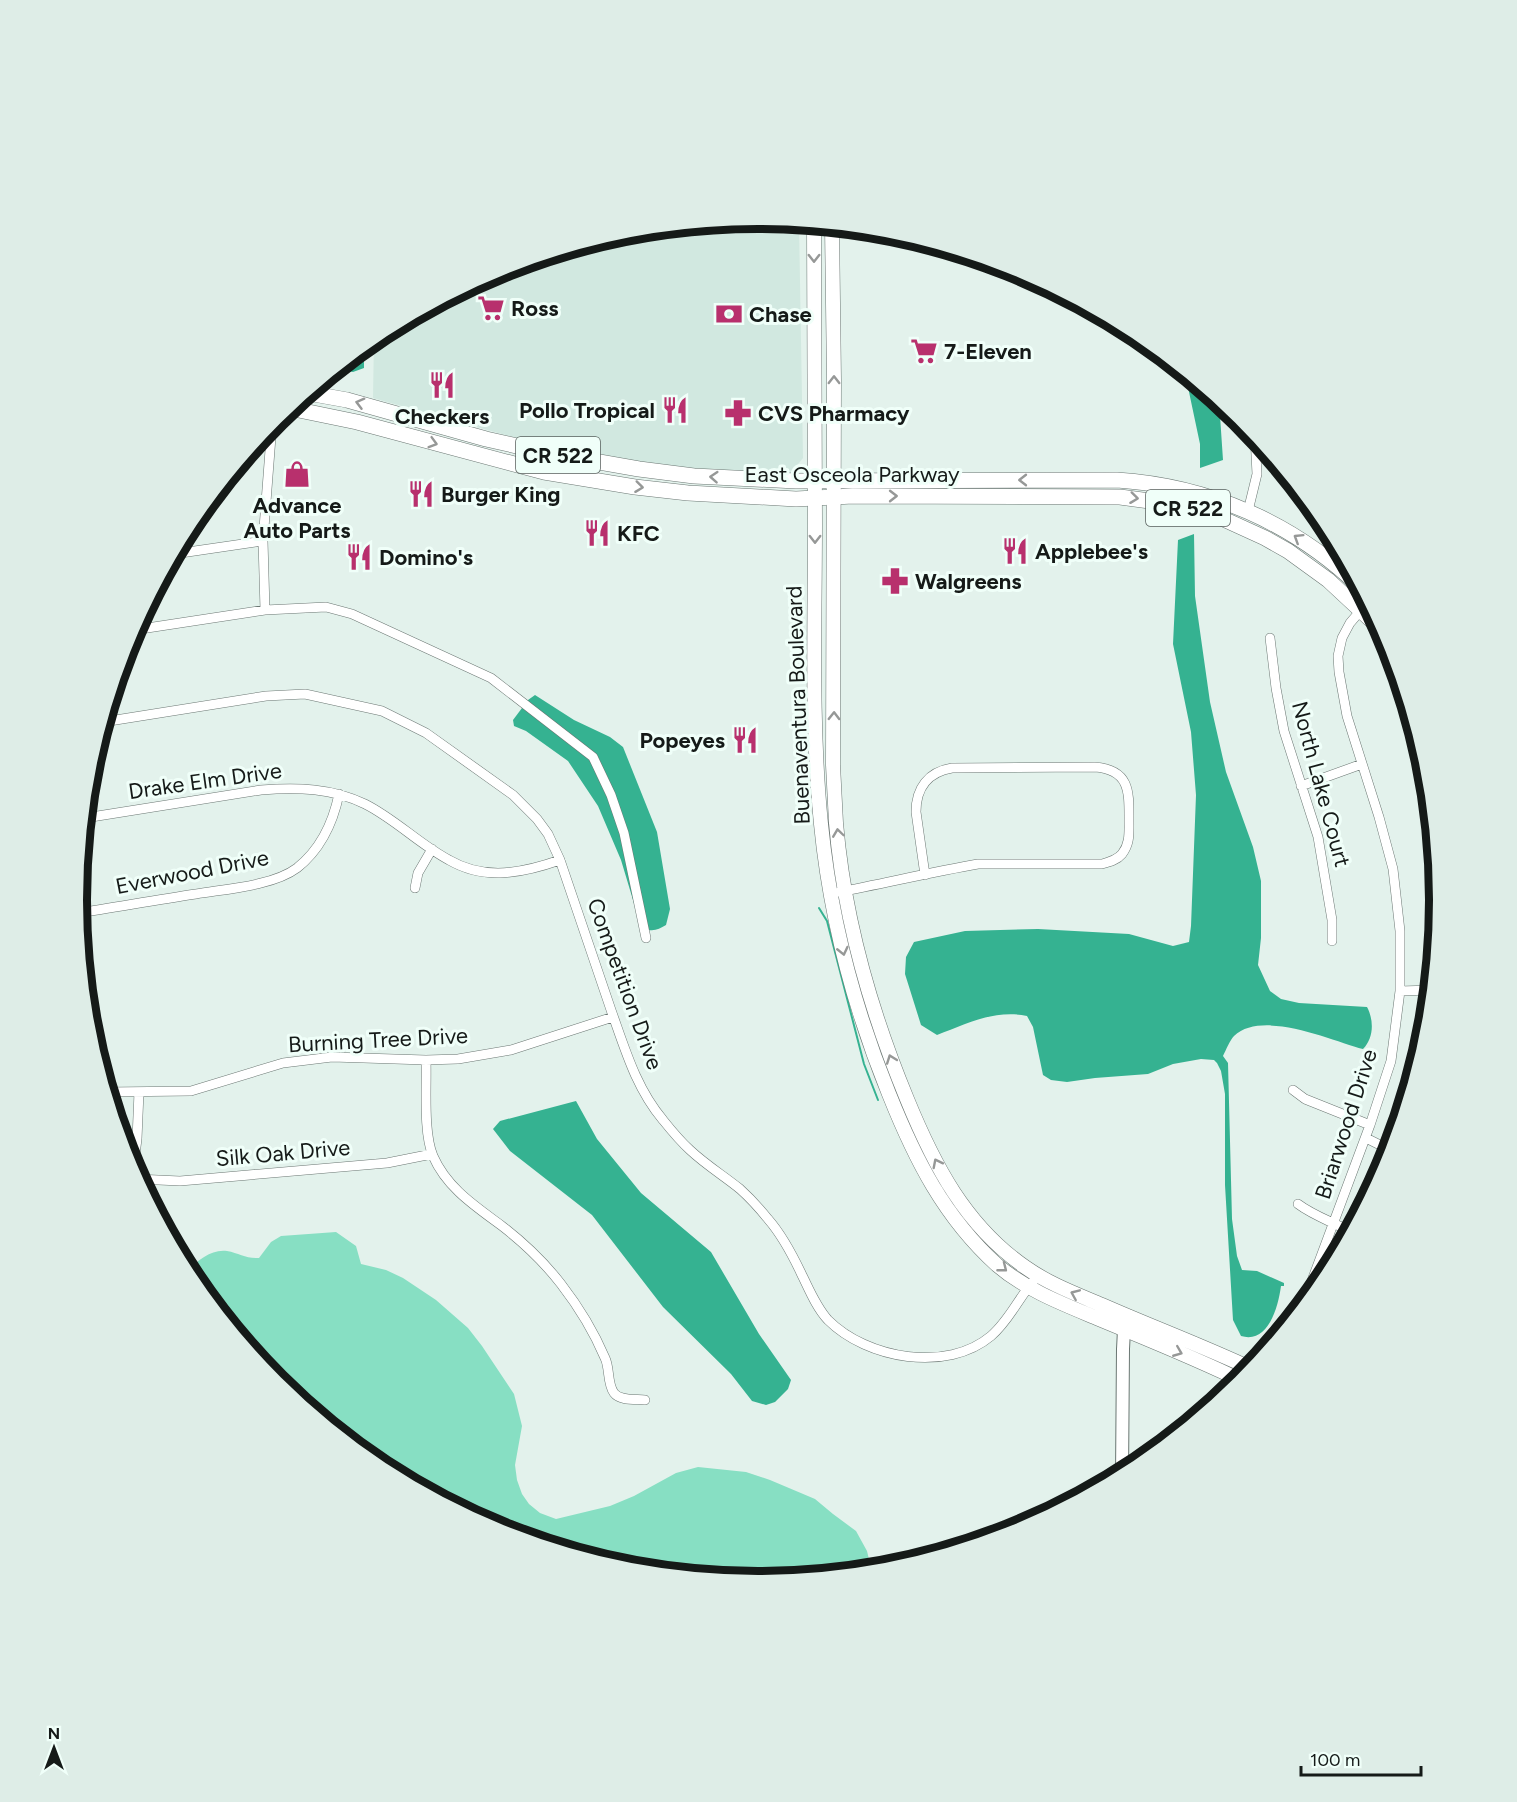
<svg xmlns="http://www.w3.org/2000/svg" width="1517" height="1802" font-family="Figtree,sans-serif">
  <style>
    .built { fill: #d1e8e0 }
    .green { fill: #87dfc3 }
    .water { fill: #35b291 }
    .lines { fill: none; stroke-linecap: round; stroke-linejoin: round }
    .stream { stroke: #35b291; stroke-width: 2 }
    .minor-casing { stroke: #6b7773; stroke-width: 10 }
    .tertiary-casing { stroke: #6b7773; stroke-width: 14 }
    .secondary-casing { stroke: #6b7773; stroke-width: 15 }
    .primary-casing { stroke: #6b7773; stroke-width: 16 }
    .minor { stroke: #fff; stroke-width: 9 }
    .tertiary { stroke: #fff; stroke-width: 12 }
    .secondary { stroke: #fff; stroke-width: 14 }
    .primary { stroke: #fff; stroke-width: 15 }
    .oneway { stroke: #969897 }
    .labels { text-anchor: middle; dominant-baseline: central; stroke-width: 6; stroke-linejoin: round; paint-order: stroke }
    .shield { fill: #f0fff9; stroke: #575f5c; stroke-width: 1.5 }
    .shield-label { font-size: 21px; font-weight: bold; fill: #151a18 }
    .poi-label { font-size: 22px; font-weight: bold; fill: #151a18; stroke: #f0fff9; text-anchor: start }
    .street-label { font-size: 22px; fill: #151a18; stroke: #f0fff9 }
    .rim { fill: none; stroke: #151a18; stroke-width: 8 }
  </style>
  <rect width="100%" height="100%" fill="#e3f2ec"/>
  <path class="built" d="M 759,219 L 799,223 L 803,458 L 790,474 L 672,470 L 531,442 L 373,398 L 374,338 L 380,334 L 498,271 L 626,232 Z"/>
  <path class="green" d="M 336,1232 L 356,1246 L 361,1264 L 386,1270 L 403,1278 L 436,1300 L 468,1328 L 482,1346 L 514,1394 L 522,1426 L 515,1465 L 517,1480 L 522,1494 L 529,1504 L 540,1513 L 556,1519 L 610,1506 L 634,1496 L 676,1473 L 698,1467 L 746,1472 L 770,1480 L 815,1499 L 833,1514 L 856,1531 L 867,1551 L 872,1572 L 758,1583 L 625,1570 L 497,1531 L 379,1468 L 276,1383 L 191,1280 L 187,1272 L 188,1269 C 200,1260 211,1249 227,1251 C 239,1253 246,1259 259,1258 L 271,1242 L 281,1236 Z"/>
  <path class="water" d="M 364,346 L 364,368 L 353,372 L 337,369 Z
    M 1185,373 L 1219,401 L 1223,460 L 1200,468 L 1200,444 Z
    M 1194,534 L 1195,596 L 1210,702 L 1226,772 L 1253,847 L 1261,881 L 1261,938 L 1258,965 L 1270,991 L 1281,999 L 1299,1003 L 1367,1007 C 1374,1020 1374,1038 1363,1049 C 1332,1041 1263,1009 1234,1036 C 1230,1040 1226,1050 1223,1056 L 1228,1063 L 1232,1219 L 1237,1256 L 1242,1270 L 1257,1271 L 1284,1283 L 1284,1286 L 1281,1286 C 1278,1308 1268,1344 1241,1336 L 1233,1320 L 1225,1185 L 1225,1094 L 1221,1071 L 1217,1063 L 1214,1060 L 1201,1059 L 1173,1064 L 1148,1074 L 1095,1078 L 1067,1082 L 1051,1080 L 1043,1075 L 1033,1027 L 1027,1016 C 995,1009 966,1024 937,1035 L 921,1025 L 905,974 L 906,957 L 914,942 L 965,931 L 1038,929 L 1129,934 L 1173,946 L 1189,942 L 1191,926 L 1196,795 L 1191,732 L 1173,644 L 1178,540 Z
    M 535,695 L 574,720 L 610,737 L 623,747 L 657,832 L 670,909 L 666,925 C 659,929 654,932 645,929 L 636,910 L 621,860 L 598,806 L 568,761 L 526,731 L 514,726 L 513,720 L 528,700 Z
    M 576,1101 L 597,1139 L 641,1193 L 711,1252 L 759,1334 L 791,1380 L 788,1389 L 775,1402 L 766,1405 L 752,1401 L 731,1374 L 663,1307 L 592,1215 L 510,1151 L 493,1129 L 500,1121 Z"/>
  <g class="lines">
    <path class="stream" d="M 819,908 L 827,921 L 864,1064 L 878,1100"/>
    <defs>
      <path id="minor" d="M 1248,511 L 1257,474 L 1255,436
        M 174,554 L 263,541
        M 265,610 L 263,541 L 272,424
        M 134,630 L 265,610 L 326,607 L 352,614 L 491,678 L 593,757 L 611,795 L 624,833 L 646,938
        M 1270,638 L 1276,688 L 1284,731 L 1318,837 L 1332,920 L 1332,941
        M 103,722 L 266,696 L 305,694 L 382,711 L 426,733 L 513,795 L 537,819 L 548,834 L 560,860 C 577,910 594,960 611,1010 C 625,1049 636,1088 663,1120 C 671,1130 680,1141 690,1150 C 706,1165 724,1176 740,1189 C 750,1198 760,1209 768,1219 C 782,1235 792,1254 801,1273 C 809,1289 816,1307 828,1320 C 867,1359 947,1373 991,1336 C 1011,1319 1020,1294 1038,1276
        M 1301,786 L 1362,764
        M 85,818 L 261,790 C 297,787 332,788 365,804 C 395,819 419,844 449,860 C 485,881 523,873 560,860
        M 415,888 L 418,873 L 432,849
        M 839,892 C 886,883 932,872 978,864 L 1102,864 C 1110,862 1117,860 1122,854 C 1130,844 1129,833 1129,822 C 1129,793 1131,770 1095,767 L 952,768 C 928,772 916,788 916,812 L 925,875
        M 78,913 C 117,907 156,900 196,894 C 225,889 273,886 297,868 C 321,849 333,823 339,794
        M 1400,991 L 1432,990
        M 426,1060 C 427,1087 423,1132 433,1156 C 447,1188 475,1206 502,1226 C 524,1243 544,1262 561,1284 C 578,1306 594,1332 605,1358 C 610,1368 607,1384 614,1393 C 620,1401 636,1399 645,1400
        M 1293,1090 L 1305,1099 L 1370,1125
        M 107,1092 L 191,1091 L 283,1063 L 332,1057 L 426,1060 L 458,1059 L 511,1050 L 613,1017
        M 1366,1138 L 1392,1151
        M 133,1170 L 137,1139 L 139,1092
        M 137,1179 L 180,1181 L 387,1163 L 432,1154
        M 1298,1204 C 1314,1216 1333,1222 1351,1232
        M 1301,1310 L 1370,1125 L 1391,1061 L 1400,991 L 1400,931 L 1393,869 L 1379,817 L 1347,716 L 1339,672 L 1338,656 L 1342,638 L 1350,623 L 1368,602"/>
      <path id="tertiary" d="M 1122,1476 L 1123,1349 L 1124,1330 L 1127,1321"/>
      <path id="secondary" d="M 814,224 C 814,324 815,424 815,524 C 815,624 811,725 821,824 C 830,916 854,1008 889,1094 C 915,1159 944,1217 997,1265 C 1026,1290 1063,1304 1099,1319 C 1147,1339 1195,1358 1242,1381
        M 832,226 L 834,380 L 833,765 C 834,784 835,804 836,823 C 844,918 871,1012 907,1099 C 934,1165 965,1225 1025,1267 C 1049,1284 1076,1294 1102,1305 C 1152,1327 1203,1346 1252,1369"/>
      <path id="primary" d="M 308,393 L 347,400 L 486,439 L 548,453 L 639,469 L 694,476 L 796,481 L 1117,480 C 1209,486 1294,523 1360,587
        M 289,408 L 357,422 L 544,472 L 635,487 L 688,493 L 796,499 L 853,496 L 1120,497 L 1164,503 L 1219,517 L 1265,538 L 1288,551 L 1328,580 L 1385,633"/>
    </defs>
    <use href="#minor" class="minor-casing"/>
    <use href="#tertiary" class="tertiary-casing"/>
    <use href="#secondary" class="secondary-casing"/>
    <use href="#primary" class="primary-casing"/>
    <use href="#minor" class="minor"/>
    <use href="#tertiary" class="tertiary"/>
    <use href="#secondary" class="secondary"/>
    <use href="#primary" class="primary"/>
  </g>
  <defs><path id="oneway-chevron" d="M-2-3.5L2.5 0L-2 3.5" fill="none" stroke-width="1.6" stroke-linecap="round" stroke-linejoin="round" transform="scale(1.5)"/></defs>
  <g class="oneway">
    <use href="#oneway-chevron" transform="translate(814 258) rotate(90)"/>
    <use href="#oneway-chevron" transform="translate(834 380) rotate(-90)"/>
    <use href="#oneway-chevron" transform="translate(360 403) rotate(-165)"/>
    <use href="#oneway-chevron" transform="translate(433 443) rotate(16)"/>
    <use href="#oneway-chevron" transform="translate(714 477) rotate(-176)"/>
    <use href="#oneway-chevron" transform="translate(1023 480) rotate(180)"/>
    <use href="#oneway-chevron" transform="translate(639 487) rotate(7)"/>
    <use href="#oneway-chevron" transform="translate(893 496)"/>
    <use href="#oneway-chevron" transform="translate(1134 498) rotate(7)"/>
    <use href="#oneway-chevron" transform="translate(1298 538) rotate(-148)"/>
    <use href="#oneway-chevron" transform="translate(815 539) rotate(90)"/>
    <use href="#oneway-chevron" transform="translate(834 716) rotate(-89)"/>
    <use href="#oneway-chevron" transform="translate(838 833) rotate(-98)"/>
    <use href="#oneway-chevron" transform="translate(843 951) rotate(77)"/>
    <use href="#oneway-chevron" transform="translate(891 1059) rotate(-110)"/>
    <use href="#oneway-chevron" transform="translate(937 1163) rotate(-117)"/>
    <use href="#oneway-chevron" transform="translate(1003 1268) rotate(38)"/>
    <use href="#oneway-chevron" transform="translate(1075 1294) rotate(-157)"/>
    <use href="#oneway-chevron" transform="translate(1178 1352) rotate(22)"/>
  </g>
  <defs>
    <symbol id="supermarket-bare" viewBox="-9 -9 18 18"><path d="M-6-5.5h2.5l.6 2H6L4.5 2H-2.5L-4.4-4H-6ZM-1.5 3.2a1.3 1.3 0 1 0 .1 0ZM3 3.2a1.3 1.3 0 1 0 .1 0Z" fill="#b8306d" stroke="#f0fff9" stroke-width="2.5" paint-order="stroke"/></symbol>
    <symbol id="bank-bare" viewBox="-9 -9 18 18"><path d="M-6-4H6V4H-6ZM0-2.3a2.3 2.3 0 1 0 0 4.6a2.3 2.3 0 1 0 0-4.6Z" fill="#b8306d" stroke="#f0fff9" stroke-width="2.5" paint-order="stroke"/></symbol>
    <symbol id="restaurant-bare" viewBox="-9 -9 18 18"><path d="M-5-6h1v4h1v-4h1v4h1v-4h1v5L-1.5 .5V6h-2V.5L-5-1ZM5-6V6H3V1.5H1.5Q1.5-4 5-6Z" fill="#b8306d" stroke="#f0fff9" stroke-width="2.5" paint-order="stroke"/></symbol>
    <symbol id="pharmacy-bare" viewBox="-9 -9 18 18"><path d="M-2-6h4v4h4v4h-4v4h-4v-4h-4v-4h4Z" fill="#b8306d" stroke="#f0fff9" stroke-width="2.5" paint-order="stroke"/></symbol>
    <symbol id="shop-bare" viewBox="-9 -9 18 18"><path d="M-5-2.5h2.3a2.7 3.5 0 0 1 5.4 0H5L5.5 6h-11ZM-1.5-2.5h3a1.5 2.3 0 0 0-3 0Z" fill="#b8306d" stroke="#f0fff9" stroke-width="2.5" paint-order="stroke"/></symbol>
  </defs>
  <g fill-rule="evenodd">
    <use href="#supermarket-bare" x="472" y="289" width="38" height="38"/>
    <use href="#bank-bare" x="710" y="295" width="38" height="38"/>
    <use href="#supermarket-bare" x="905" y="332" width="38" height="38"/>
    <use href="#restaurant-bare" x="423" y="366" width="38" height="38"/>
    <use href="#restaurant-bare" x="656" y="391" width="38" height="38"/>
    <use href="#pharmacy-bare" x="719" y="394" width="38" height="38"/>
    <use href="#shop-bare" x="278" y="455" width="38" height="38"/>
    <use href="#restaurant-bare" x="402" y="475" width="38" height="38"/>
    <use href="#restaurant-bare" x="578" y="514" width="38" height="38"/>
    <use href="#restaurant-bare" x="996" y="532" width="38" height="38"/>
    <use href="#restaurant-bare" x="340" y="538" width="38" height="38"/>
    <use href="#pharmacy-bare" x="876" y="562" width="38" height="38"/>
    <use href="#restaurant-bare" x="726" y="721" width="38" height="38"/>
  </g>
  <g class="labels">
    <g class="shield">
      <rect x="516" y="437" width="84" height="36" rx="4.5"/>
      <rect x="1146" y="490" width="84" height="36" rx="4.5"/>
    </g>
    <g class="shield-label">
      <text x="558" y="455">CR 522</text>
      <text x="1188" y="508">CR 522</text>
    </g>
    <g class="poi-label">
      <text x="511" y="308">Ross</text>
      <text x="749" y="314">Chase</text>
      <text x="944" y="351">7-Eleven</text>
      <text x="655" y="410" text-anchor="end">Pollo Tropical</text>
      <text x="758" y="413">CVS Pharmacy</text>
      <text x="442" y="416" text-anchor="middle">Checkers</text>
      <text x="441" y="494">Burger King</text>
      <text x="297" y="505" text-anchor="middle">Advance<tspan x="297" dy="25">Auto Parts</tspan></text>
      <text x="617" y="533">KFC</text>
      <text x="1035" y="551">Applebee's</text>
      <text x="379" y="557">Domino's</text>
      <text x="915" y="581">Walgreens</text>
      <text x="725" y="740" text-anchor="end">Popeyes</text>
    </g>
    <g class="street-label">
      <text x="852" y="474">East Osceola Parkway</text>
      <text transform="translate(798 705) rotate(-92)">Buenaventura Boulevard</text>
      <text transform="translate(205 781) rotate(-8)">Drake Elm Drive</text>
      <text transform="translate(1321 784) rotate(75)">North Lake Court</text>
      <text transform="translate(192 872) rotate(-11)">Everwood Drive</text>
      <text transform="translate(625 984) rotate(70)">Competition Drive</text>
      <text transform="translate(378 1040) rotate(-3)">Burning Tree Drive</text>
      <text transform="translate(1346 1124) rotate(-72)">Briarwood Drive</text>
      <text transform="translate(283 1153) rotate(-5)">Silk Oak Drive</text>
    </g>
  </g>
  <path d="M0 0H1517V1802H0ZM87 900a671 671 0 1 1 1342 0a671 671 0 1 1-1342 0Z" fill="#deede7" fill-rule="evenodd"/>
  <path class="rim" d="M87 900a671 671 0 1 1 1342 0a671 671 0 1 1-1342 0Z"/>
  <g transform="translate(54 1748)" stroke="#f0fff9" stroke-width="4.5" paint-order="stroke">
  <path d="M0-4.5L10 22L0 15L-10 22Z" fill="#151a18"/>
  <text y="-9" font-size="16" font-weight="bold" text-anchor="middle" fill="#151a18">N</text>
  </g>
  <path d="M1301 1766v9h120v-9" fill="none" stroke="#151a18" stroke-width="3"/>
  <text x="1310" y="1766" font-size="18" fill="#151a18" stroke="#f0fff9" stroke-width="4.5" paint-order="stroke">100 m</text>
</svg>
